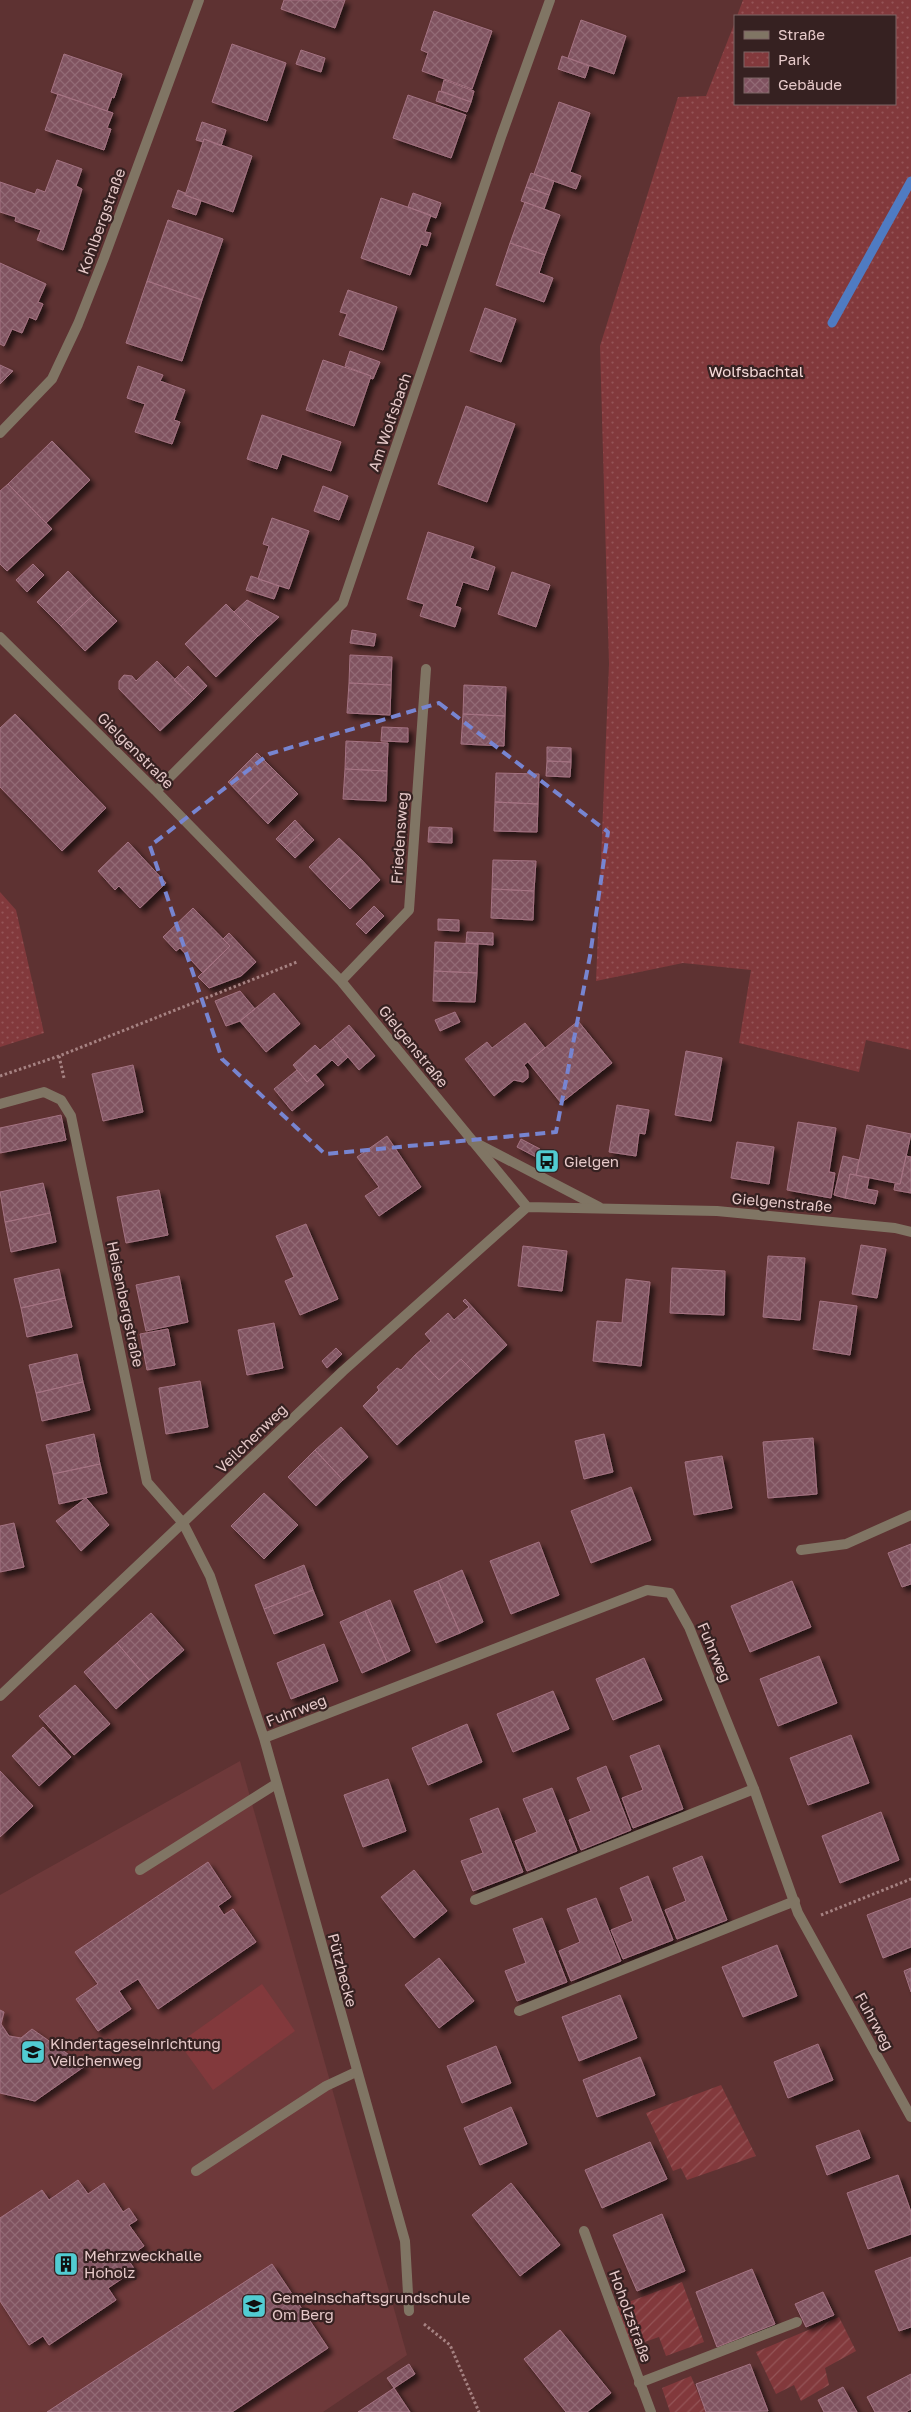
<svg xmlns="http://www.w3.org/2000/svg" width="911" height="2412" font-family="'Golos Text',sans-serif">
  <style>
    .built { fill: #6e393a }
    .park { fill: url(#park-dots) }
    .garden { fill: url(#garden-furrows) }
    .pitch { fill: #82393c }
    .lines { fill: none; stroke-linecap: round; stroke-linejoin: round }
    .stream { stroke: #4f7bc2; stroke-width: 9 }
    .building { fill: url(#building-cross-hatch); stroke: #a47382; filter: url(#shadow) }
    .path { stroke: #a68282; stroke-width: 3; stroke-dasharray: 2.5 2.5; stroke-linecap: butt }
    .lane { stroke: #807564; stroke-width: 10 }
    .street { stroke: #807564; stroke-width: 10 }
    .marked { fill: none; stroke: #7785d1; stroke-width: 4; stroke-dasharray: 10 6; stroke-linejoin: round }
    .labels { text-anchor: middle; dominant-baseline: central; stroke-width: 4.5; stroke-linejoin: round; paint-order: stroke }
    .street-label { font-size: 15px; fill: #e6c9c9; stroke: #362121 }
    .park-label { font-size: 15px; fill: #f6dbda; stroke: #362121 }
    .poi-label { font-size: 15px; fill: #e6c9c9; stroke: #362121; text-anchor: start }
  </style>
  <defs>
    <pattern id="park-dots" width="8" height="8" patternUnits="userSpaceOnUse" patternTransform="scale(1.25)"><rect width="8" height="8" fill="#82393c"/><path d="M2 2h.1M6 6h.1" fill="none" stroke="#945457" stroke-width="1.8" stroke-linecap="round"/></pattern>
    <pattern id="garden-furrows" width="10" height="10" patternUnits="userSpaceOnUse" patternTransform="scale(1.25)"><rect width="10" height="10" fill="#82393c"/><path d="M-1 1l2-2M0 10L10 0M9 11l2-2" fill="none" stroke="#945457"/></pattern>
    <pattern id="building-cross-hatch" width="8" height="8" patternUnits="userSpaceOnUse" patternTransform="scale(1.25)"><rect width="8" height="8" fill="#805260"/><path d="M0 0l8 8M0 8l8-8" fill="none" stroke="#926a75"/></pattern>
    <filter id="shadow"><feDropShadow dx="4.5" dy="4.5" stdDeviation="2.5" flood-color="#0009"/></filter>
  </defs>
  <rect width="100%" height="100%" fill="#5e3232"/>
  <path class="built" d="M 240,1761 L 407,2355 L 323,2412 L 0,2412 L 0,1895 Z"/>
  <path class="park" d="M 743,0 L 911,0 L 911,1050 L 866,1040 L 859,1072 L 739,1043 L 751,970 L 683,963 L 596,981 L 609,664 L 600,346 L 678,97 L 706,96 L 735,22 L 735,104 L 895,104 L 895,16 L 737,16 Z
    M 0,892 L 16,910 L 44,1033 L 0,1047 Z"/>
  <path class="garden" d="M 721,2085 L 756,2156 L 687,2180 L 681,2168 L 673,2171 L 646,2113 Z
    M 682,2282 L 704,2342 L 666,2356 L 659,2337 L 630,2347 L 615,2307 Z
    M 839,2317 L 856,2351 L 825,2368 L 829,2385 L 801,2401 L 794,2385 L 776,2394 L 756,2352 Z
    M 691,2376 L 706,2412 L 670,2412 L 662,2388 Z"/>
  <path class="pitch" d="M 262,1984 L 295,2031 L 213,2090 L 179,2043 Z"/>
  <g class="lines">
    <path class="stream" d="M 832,323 L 911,181"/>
  </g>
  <path class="building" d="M 284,0 L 345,0 L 335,28 L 281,9 Z
    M 434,11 L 492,31 L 472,89 L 422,71 L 428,53 L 421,50 Z
    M 581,20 L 626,36 L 614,74 L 568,58 Z
    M 232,44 L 286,63 L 267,121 L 212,102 Z
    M 301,50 L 325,58 L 321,72 L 296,64 Z
    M 64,54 L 122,74 L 114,98 L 112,97 L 107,111 L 51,92 Z
    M 562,56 L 589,66 L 585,78 L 558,69 Z
    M 444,80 L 474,91 L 471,102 L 441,91 Z
    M 439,91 L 471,102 L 467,112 L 436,101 Z
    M 58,94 L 113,113 L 107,128 L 111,129 L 104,150 L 45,130 Z
    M 408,95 L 466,115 L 451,158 L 393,138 Z
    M 559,102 L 590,113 L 570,172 L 581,176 L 576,189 L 534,174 Z
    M 202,122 L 226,130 L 221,146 L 204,139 L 203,142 L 196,140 Z
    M 204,139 L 252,156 L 233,212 L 185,195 Z
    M 57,160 L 82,169 L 76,186 L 82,189 L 63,250 L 37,240 L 41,230 L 15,221 L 16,217 L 0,212 L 0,182 L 35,194 L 37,189 L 45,192 Z
    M 531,173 L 554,181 L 549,195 L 526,187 Z
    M 526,187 L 549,195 L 544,209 L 521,201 Z
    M 178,190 L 185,193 L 185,195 L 201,201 L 196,215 L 172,207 Z
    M 413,193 L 441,203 L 436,218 L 408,207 Z
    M 381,198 L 431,215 L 425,232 L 431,233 L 427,246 L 421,244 L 410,275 L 361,258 Z
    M 525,202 L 560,215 L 545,255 L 510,243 Z
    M 168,220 L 223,239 L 202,300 L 147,281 Z
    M 510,243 L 545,255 L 539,273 L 553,278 L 544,302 L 496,285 Z
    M 0,263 L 46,284 L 38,302 L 43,304 L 36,320 L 29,317 L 22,333 L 12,329 L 4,346 L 0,344 Z
    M 147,281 L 202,300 L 182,361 L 126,343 Z
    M 348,290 L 397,307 L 383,350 L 339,335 L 347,314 L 340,312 Z
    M 485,308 L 516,319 L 501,362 L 470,351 Z
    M 350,351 L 380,362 L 373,379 L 370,378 L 371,376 L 345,366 Z
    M 323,360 L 371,376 L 354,426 L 306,410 Z
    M 0,365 L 13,371 L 0,384 Z
    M 138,366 L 163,375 L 160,381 L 185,390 L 174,420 L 180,422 L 172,444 L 135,432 L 145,404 L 127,398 Z
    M 466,406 L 515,424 L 487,502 L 438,484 Z
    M 262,415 L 341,442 L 331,471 L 282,454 L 277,469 L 247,459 Z
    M 52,441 L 90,480 L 46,523 L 8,484 Z
    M 8,484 L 52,529 L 7,571 L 0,564 L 0,491 Z
    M 323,486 L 348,496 L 339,520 L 314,511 Z
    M 272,518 L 309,531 L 289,589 L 258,579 L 269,546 L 263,544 Z
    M 428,532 L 474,547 L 470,558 L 495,567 L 488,590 L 463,582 L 455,606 L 461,608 L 455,627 L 420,616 L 424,604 L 407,599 Z
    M 33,564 L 44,575 L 27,592 L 16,580 Z
    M 68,571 L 92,596 L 61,626 L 37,602 Z
    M 512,572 L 550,585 L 536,627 L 498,614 Z
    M 251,576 L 279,586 L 274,599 L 246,590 Z
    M 92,596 L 117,621 L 85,651 L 61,626 Z
    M 247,600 L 279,617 L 258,636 L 234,612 Z
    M 226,604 L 258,636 L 216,677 L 185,644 Z
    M 352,630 L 376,634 L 374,646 L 350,643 Z
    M 350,655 L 392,657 L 391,685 L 349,683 Z
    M 157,661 L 194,699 L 160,731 L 119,689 L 119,681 L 124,675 L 132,676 L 136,681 Z
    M 188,666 L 207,686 L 194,699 L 174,680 Z
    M 349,683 L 391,685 L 390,715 L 347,713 Z
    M 464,685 L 506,687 L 505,716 L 463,714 Z
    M 15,714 L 106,808 L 62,851 L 0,787 L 0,728 Z
    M 463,714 L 505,716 L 504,746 L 461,744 Z
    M 382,727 L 408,728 L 408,742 L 381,741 Z
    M 346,741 L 388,743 L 387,771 L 345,769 Z
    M 547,747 L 571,748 L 571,762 L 547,761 Z
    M 257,753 L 277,773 L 247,802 L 228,782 Z
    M 547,761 L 571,762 L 570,777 L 546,776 Z
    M 345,769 L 387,771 L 386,801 L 343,799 Z
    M 277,773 L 298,794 L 268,824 L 247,802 Z
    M 496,773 L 539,774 L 538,804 L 495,802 Z
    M 495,802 L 538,804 L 537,832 L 494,831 Z
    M 295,820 L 304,830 L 285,848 L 276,839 Z
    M 429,827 L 452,828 L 452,843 L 428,842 Z
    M 304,830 L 314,840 L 295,858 L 285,848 Z
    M 339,838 L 361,859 L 330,889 L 309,867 Z
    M 128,842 L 166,883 L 140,908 L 119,886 L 115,890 L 98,871 Z
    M 361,859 L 380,880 L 350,909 L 330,889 Z
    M 493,860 L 536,861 L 534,891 L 492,889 Z
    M 492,889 L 534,891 L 533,920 L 491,918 Z
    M 374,906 L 384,916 L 366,934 L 356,924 Z
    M 193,908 L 230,946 L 203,973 L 180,948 L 176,951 L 163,937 Z
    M 438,919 L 459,920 L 459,931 L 438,930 Z
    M 467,932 L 493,933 L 493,945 L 466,943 Z
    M 229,933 L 256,962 L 241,976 L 209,988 L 198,977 L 230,946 L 223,939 Z
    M 435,942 L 478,944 L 477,973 L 434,971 Z
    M 434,971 L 477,973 L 475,1002 L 433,1001 Z
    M 240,991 L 255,1009 L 240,1021 L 226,1026 L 215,1001 Z
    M 274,993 L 300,1024 L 266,1052 L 240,1021 Z
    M 455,1012 L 460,1022 L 440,1031 L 435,1020 Z
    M 578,1021 L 612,1063 L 561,1103 L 528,1062 Z
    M 525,1023 L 545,1048 L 524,1065 L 528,1071 L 528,1078 L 523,1082 L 514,1080 L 494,1096 L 465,1059 L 487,1042 L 492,1048 Z
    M 349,1025 L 375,1056 L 359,1070 L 333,1039 Z
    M 333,1039 L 348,1057 L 338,1066 L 332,1060 L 307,1082 L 293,1065 L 315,1045 L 320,1050 Z
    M 686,1051 L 722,1058 L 711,1121 L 675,1115 Z
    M 133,1065 L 143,1112 L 103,1121 L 92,1074 Z
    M 297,1070 L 307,1082 L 315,1074 L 324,1085 L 292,1111 L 274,1089 Z
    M 617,1105 L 649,1110 L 645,1134 L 639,1133 L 636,1156 L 609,1152 Z
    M 61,1115 L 66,1140 L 0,1153 L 0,1128 Z
    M 798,1122 L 836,1128 L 829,1172 L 835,1173 L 831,1198 L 787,1190 Z
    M 867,1125 L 911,1134 L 900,1184 L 856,1175 Z
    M 387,1136 L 421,1187 L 379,1216 L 365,1196 L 379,1187 L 357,1157 Z
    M 521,1139 L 540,1149 L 536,1157 L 517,1147 Z
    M 737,1142 L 774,1147 L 769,1184 L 731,1178 Z
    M 843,1156 L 859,1160 L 856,1175 L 850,1174 L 845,1198 L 834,1195 Z
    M 906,1156 L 911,1157 L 911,1193 L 894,1190 L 895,1184 L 900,1184 Z
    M 850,1174 L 869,1178 L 867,1189 L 878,1191 L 875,1204 L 845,1198 Z
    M 43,1183 L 50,1213 L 5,1222 L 0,1192 Z
    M 159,1190 L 168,1235 L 126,1243 L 117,1197 Z
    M 50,1213 L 56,1242 L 11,1252 L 5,1222 Z
    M 306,1224 L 338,1299 L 300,1315 L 285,1281 L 294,1277 L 276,1236 Z
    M 861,1245 L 886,1249 L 877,1298 L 852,1294 Z
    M 523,1246 L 567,1251 L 562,1291 L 518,1286 Z
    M 768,1256 L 805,1258 L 800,1320 L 763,1317 Z
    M 672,1268 L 725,1271 L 724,1315 L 670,1313 Z
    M 59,1269 L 65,1298 L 21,1308 L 14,1279 Z
    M 179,1276 L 188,1322 L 146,1331 L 136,1285 Z
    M 626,1279 L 650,1282 L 641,1366 L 593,1361 L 597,1321 L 622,1323 Z
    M 65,1298 L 72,1327 L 27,1337 L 21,1308 Z
    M 465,1299 L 507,1345 L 476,1374 L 461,1359 L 439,1380 L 415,1355 L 431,1341 L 425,1334 L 448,1313 L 454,1320 L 469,1307 L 463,1301 Z
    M 820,1301 L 857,1306 L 850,1355 L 813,1349 Z
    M 274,1323 L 283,1368 L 247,1375 L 238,1330 Z
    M 168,1329 L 175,1365 L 147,1370 L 140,1334 Z
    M 336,1348 L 342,1354 L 327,1368 L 322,1361 Z
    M 77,1354 L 83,1382 L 36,1393 L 29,1365 Z
    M 415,1355 L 439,1380 L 461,1359 L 476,1374 L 397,1445 L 363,1406 L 379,1390 L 377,1387 L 397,1368 L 401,1370 Z
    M 200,1381 L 208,1427 L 166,1434 L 159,1388 Z
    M 83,1382 L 90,1410 L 42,1421 L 36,1393 Z
    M 341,1427 L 368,1457 L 343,1480 L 315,1450 Z
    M 94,1434 L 100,1464 L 53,1474 L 46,1445 Z
    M 604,1434 L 613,1472 L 584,1479 L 575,1441 Z
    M 813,1438 L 817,1494 L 768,1498 L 763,1442 Z
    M 315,1450 L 343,1480 L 316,1506 L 288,1477 Z
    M 722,1456 L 732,1508 L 694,1515 L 685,1462 Z
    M 100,1464 L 107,1493 L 59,1504 L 53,1474 Z
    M 631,1487 L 651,1540 L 591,1563 L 571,1511 Z
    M 264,1493 L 298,1525 L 264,1559 L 231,1526 Z
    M 86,1498 L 109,1525 L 81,1551 L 56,1521 Z
    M 14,1523 L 24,1567 L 0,1572 L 0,1526 Z
    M 539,1542 L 559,1595 L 511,1614 L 490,1561 Z
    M 911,1544 L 911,1584 L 902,1587 L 888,1553 Z
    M 304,1565 L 313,1590 L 264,1609 L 255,1585 Z
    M 462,1570 L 483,1622 L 460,1633 L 438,1581 Z
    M 438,1581 L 460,1633 L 436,1643 L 414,1591 Z
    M 792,1581 L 811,1627 L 750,1652 L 731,1606 Z
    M 313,1590 L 323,1615 L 274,1634 L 264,1609 Z
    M 390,1600 L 410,1651 L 387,1662 L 365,1611 Z
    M 365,1611 L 387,1662 L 362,1673 L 340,1622 Z
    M 151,1613 L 184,1650 L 149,1680 L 117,1643 Z
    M 117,1643 L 149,1680 L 116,1709 L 84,1672 Z
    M 324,1644 L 338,1681 L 291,1699 L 277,1663 Z
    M 819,1656 L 837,1703 L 778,1726 L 760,1679 Z
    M 644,1658 L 662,1700 L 613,1720 L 596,1679 Z
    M 75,1685 L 110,1724 L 74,1755 L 39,1716 Z
    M 553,1691 L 569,1729 L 513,1752 L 497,1714 Z
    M 467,1724 L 482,1762 L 428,1785 L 412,1748 Z
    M 43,1727 L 71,1757 L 39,1786 L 12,1756 Z
    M 851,1735 L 869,1783 L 808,1805 L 790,1758 Z
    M 659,1745 L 683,1809 L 633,1828 L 622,1798 L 643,1790 L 630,1756 Z
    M 606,1766 L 631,1830 L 581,1850 L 569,1820 L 591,1811 L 577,1778 Z
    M 0,1771 L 33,1806 L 0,1837 Z
    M 388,1779 L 406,1831 L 363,1847 L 344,1795 Z
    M 552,1788 L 577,1851 L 527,1871 L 515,1841 L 537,1832 L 523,1799 Z
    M 498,1808 L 523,1872 L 473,1891 L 461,1861 L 483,1853 L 470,1819 Z
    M 881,1812 L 899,1860 L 840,1883 L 822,1836 Z
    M 702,1856 L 727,1920 L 677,1939 L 665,1910 L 686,1901 L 673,1868 Z
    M 208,1862 L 231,1897 L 218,1906 L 224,1915 L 233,1909 L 256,1942 L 158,2009 L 138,1979 L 119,1991 L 131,2009 L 98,2031 L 76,1999 L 98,1984 L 75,1952 Z
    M 414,1870 L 447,1911 L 414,1938 L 381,1897 Z
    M 648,1876 L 673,1940 L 623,1959 L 611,1930 L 633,1921 L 620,1888 Z
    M 596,1898 L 621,1961 L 571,1981 L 559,1951 L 580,1942 L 567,1909 Z
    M 911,1898 L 911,1947 L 883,1958 L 867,1915 Z
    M 542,1918 L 567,1982 L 517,2001 L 505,1971 L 526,1963 L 513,1929 Z
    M 777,1945 L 797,1996 L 743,2017 L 722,1967 Z
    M 439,1958 L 474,2001 L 439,2028 L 405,1985 Z
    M 911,1968 L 911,1992 L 904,1971 Z
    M 620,1995 L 637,2038 L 579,2061 L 562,2017 Z
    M 0,2010 L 4,2012 L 1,2024 L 9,2036 L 21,2038 L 32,2029 L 85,2066 L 35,2101 L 0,2093 Z
    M 818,2044 L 833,2080 L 788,2098 L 774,2062 Z
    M 496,2046 L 511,2083 L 462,2103 L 447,2066 Z
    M 640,2057 L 655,2095 L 597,2117 L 583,2080 Z
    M 511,2107 L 527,2144 L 480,2165 L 464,2128 Z
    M 859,2130 L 870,2158 L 827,2175 L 816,2146 Z
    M 650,2142 L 667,2179 L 602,2208 L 585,2170 Z
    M 898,2175 L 911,2212 L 911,2234 L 868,2249 L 847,2193 Z
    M 78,2180 L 88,2194 L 104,2183 L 123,2212 L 129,2208 L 137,2220 L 129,2225 L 144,2246 L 127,2258 L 135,2270 L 108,2288 L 116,2300 L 49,2345 L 43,2336 L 29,2345 L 0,2301 L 0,2218 L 42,2190 L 49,2200 Z
    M 511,2183 L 560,2245 L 520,2276 L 472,2215 Z
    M 662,2214 L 685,2271 L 637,2291 L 613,2235 Z
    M 911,2257 L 911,2327 L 899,2331 L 875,2271 Z
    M 272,2264 L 328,2348 L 232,2412 L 47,2412 Z
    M 752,2269 L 775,2324 L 717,2347 L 696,2292 Z
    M 823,2292 L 834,2315 L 806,2327 L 795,2304 Z
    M 560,2330 L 611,2393 L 587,2412 L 566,2412 L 524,2359 Z
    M 409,2364 L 415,2374 L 394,2388 L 387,2378 Z
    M 750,2364 L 768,2411 L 706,2412 L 696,2384 Z
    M 911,2374 L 911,2409 L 906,2412 L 875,2412 L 867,2397 Z
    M 843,2387 L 857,2412 L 824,2412 L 818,2400 Z
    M 394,2388 L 410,2412 L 358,2412 Z"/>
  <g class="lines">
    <path class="path" d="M 59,1056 L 64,1078
      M 0,1076 L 59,1056 L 297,962
      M 821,1915 L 911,1879
      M 424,2324 L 450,2345 L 479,2412"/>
    <path class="lane" d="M 472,1141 L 599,1207
      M 801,1550 L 846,1544 L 911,1515
      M 140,1870 L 276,1784
      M 475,1900 L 754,1789
      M 519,2011 L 795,1901
      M 196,2171 L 326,2086 L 356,2072
      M 639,2383 L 797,2322"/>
    <path class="street" d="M 0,433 L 52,379 L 78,324 L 104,258 L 199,0
      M 0,637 L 156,791 L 341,981 L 527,1207 L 717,1211 L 895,1228 L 911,1232
      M 156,791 L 343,603 L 501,137 L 550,0
      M 341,981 L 409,910 L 426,669
      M 0,1104 L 44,1092 L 61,1100 L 71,1116 L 147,1482 L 183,1523 L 210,1576 L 264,1738 L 405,2241 L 409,2311
      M 0,1696 L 343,1371 L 527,1207
      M 264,1738 L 647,1590 L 670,1593 L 689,1627 L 754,1789 L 798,1913 L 911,2117
      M 584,2231 L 651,2412"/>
  </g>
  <path class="marked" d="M 439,703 L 608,832 L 590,956 L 556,1132 L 325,1154 L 222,1059 L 150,846 L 269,754 Z"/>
  <defs>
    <symbol id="bus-square" viewBox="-11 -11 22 22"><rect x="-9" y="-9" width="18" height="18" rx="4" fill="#51ccd2" stroke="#362121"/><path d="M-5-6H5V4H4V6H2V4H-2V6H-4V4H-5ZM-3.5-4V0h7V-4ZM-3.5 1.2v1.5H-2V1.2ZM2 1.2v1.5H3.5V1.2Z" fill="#111"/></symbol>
    <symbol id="school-square" viewBox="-11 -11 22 22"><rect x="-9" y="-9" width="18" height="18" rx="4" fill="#51ccd2" stroke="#362121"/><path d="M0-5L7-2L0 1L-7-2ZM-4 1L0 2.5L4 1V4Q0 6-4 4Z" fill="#111"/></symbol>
    <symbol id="building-square" viewBox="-11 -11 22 22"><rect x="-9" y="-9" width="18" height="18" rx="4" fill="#51ccd2" stroke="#362121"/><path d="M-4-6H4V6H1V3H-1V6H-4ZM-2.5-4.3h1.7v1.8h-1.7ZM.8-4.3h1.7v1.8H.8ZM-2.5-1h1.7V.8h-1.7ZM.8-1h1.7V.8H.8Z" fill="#111"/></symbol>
  </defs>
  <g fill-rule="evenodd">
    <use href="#bus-square" x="533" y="1147" width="28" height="28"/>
    <use href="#school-square" x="19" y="2038" width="28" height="28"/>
    <use href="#building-square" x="52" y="2250" width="28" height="28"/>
    <use href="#school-square" x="240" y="2292" width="28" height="28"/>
  </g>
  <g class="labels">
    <g class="street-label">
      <text transform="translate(101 221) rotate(-70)">Kohlbergstraße</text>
      <text transform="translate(389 422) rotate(-71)">Am Wolfsbach</text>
      <text transform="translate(136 750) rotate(45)">Gielgenstraße</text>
      <text transform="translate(399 838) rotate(-86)">Friedensweg</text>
      <text transform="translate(414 1046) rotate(51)">Gielgenstraße</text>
      <text transform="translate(782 1202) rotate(5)">Gielgenstraße</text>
      <text transform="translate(126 1304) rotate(78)">Heisenbergstraße</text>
      <text transform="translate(251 1438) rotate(-44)">Veilchenweg</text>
      <text transform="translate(715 1652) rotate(67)">Fuhrweg</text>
      <text transform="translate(296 1710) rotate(-21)">Fuhrweg</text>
      <text transform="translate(343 1970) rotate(75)">Pützhecke</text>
      <text transform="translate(875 2021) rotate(61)">Fuhrweg</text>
      <text transform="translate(631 2316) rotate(70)">Hoholzstraße</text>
    </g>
    <g class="park-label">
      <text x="756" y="371">Wolfsbachtal</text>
    </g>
    <g class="poi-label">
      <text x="564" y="1161">Gielgen</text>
      <text x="50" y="2043">Kindertageseinrichtung<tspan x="50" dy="17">Veilchenweg</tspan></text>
      <text x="84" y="2255">Mehrzweckhalle<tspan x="84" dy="17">Hoholz</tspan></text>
      <text x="272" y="2297">Gemeinschaftsgrundschule<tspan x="272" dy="17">Om Berg</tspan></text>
    </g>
  </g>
  <rect x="734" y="15" width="162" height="90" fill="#362121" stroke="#7c6464"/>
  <rect x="744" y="31" width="25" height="8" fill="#807564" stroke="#7c6464"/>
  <text x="778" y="40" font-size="15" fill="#e6c9c9">Straße</text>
  <rect x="744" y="52" width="25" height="15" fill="url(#park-dots)" stroke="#7c6464"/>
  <text x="778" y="65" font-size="15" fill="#e6c9c9">Park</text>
  <rect x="744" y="78" width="25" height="15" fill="url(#building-cross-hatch)" stroke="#7c6464"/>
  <text x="778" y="90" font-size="15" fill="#e6c9c9">Gebäude</text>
</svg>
